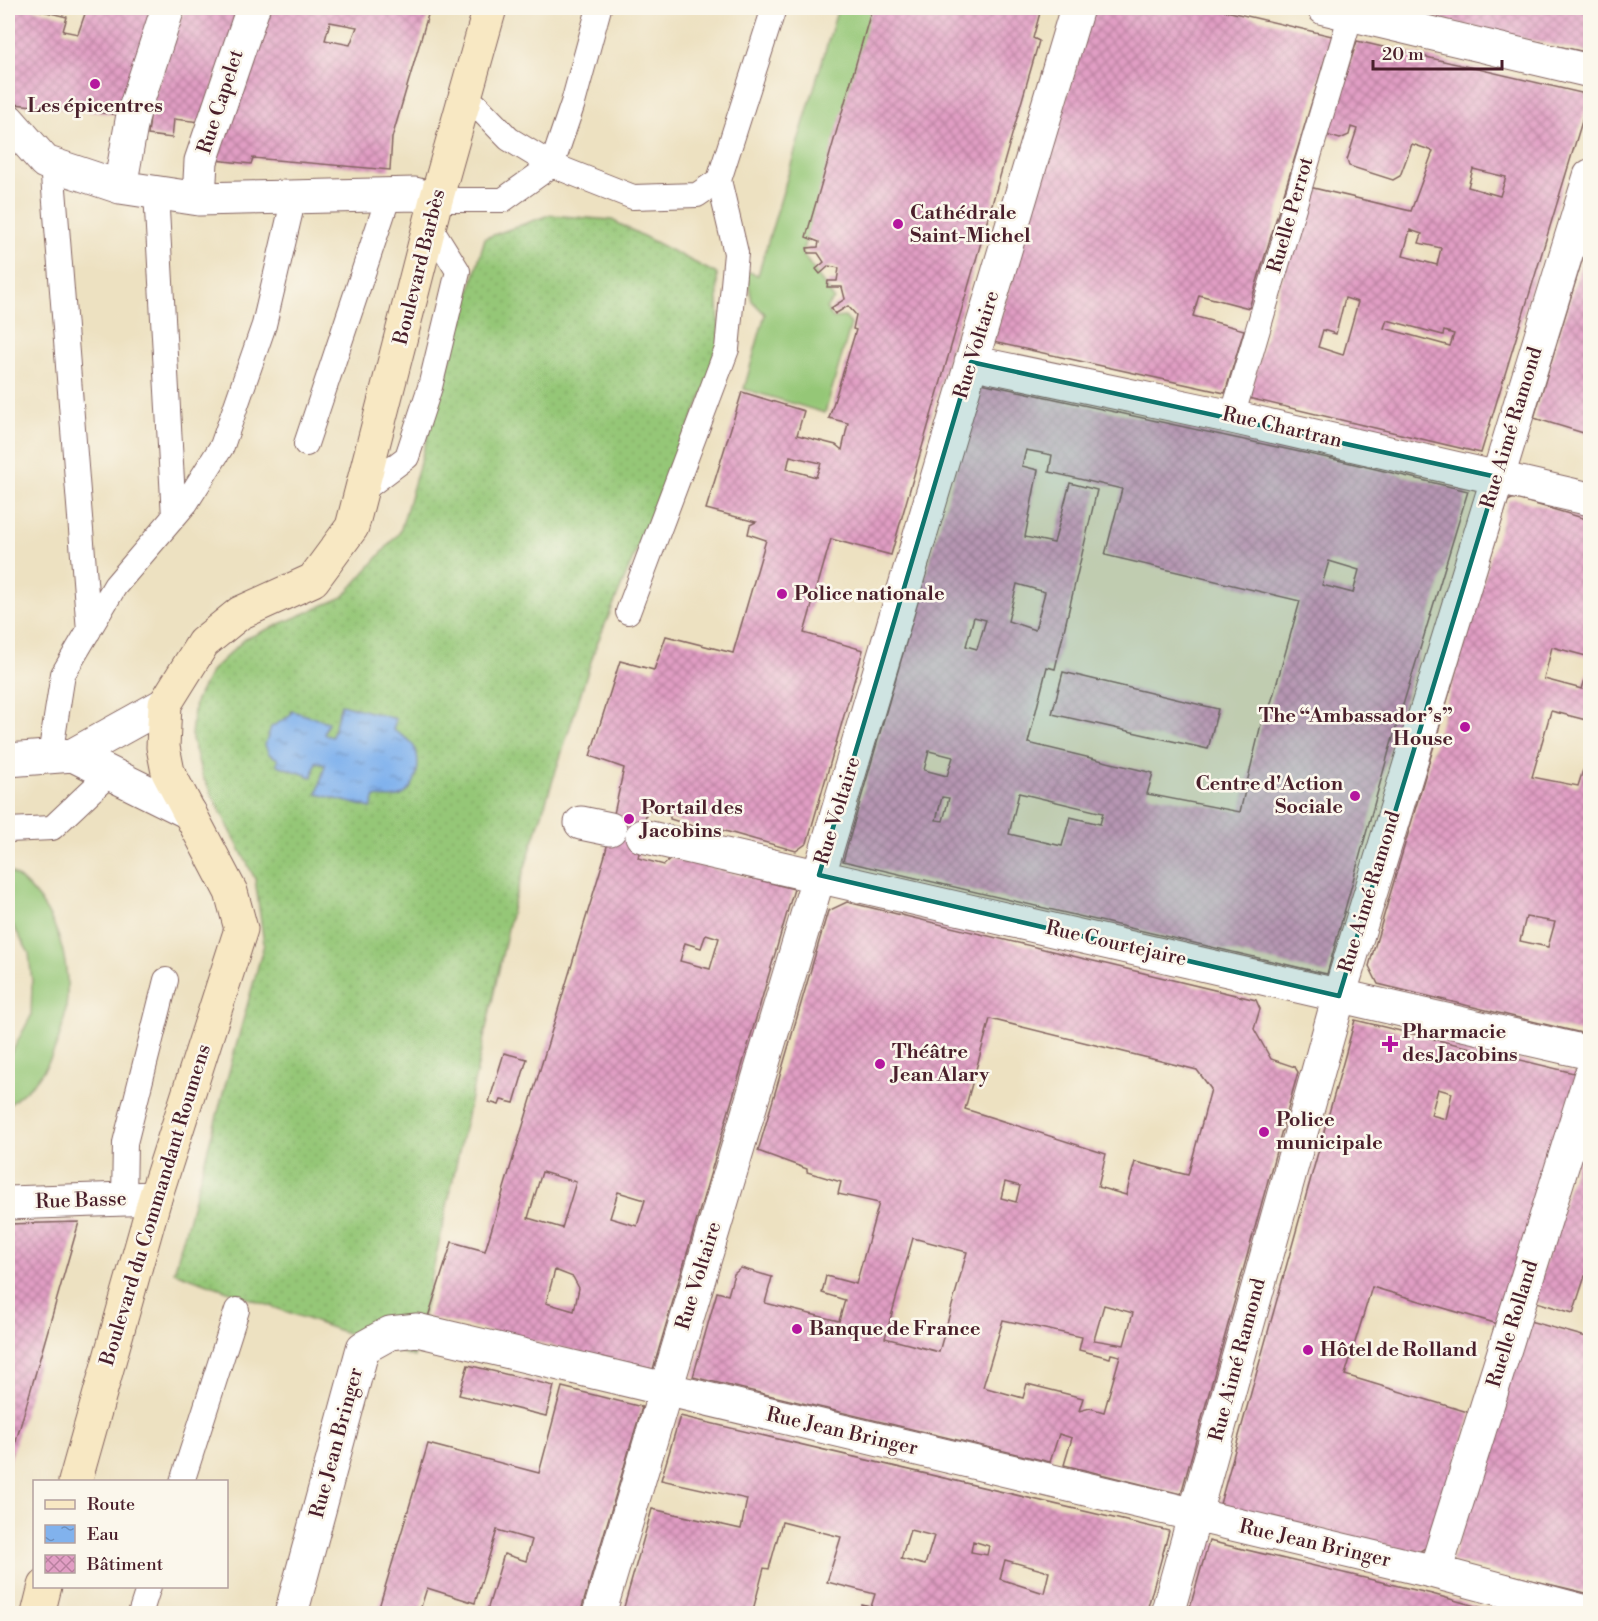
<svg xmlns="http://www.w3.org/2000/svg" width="1598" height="1621" font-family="'Libre Bodoni',serif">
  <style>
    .grass { fill: url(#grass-dots); stroke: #707351; stroke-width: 1.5 }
    .garden { fill: #95c777; stroke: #707351; stroke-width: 1.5 }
    .water { fill: url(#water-ripples); stroke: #66688c; stroke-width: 1.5 }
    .building { fill: url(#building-cross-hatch); fill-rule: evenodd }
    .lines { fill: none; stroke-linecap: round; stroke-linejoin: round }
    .lane-casing { stroke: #836360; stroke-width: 26 }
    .street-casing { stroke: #836360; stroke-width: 35 }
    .secondary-casing { stroke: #836360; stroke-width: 35 }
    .lane { stroke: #fff; stroke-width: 24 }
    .street { stroke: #fff; stroke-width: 33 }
    .secondary { stroke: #f8e8c3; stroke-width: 33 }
    .marked { fill: #0f766e; fill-opacity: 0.2; stroke: #0f766e; stroke-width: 4.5; stroke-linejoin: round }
    .poi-dot { fill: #b5179e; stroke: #fbf7ec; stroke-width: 2 }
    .labels { text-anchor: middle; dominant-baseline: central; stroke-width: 5; stroke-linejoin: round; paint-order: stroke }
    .street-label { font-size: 20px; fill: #4a1f2b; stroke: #fbf7ec }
    .poi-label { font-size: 20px; font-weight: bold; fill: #4a1f2b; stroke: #fbf7ec; text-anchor: start }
  </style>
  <defs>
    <pattern id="grass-dots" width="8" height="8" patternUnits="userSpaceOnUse" patternTransform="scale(1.5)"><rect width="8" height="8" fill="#95c777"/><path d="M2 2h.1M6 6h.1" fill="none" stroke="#82aa67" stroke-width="1.8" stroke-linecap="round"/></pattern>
    <pattern id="water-ripples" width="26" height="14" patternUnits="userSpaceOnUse" patternTransform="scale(1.5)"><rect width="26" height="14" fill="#81b2ed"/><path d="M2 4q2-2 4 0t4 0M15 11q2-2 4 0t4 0" fill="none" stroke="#6c90c0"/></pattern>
    <pattern id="building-cross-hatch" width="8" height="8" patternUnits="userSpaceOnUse" patternTransform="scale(1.5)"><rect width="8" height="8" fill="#e19ec4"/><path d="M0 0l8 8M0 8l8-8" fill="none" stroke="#b8809f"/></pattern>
  </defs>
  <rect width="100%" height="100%" fill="#fbf7ec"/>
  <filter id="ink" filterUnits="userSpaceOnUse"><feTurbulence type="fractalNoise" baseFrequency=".0167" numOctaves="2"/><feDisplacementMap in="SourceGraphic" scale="12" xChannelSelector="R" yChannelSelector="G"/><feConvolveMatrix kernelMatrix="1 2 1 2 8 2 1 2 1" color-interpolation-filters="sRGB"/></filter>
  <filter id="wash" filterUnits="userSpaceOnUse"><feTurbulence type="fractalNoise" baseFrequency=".008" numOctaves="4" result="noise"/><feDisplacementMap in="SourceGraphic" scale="24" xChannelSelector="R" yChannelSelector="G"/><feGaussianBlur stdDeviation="1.35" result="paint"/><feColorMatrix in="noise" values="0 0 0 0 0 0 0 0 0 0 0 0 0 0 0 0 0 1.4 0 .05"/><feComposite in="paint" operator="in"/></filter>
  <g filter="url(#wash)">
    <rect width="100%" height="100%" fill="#ede1c1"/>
    <path class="grass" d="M 549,215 L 612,220 L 717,274 L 720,354 L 596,646 L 514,901 L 414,1357 L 174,1272 L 264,944 L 255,879 L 202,775 L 191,735 L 195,702 L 212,670 L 245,639 L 343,597 L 400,532 L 485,238 Z"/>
    <path class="garden" d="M 838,8 L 873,8 L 802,253 L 834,299 L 826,308 L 833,318 L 845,317 L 851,324 L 825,413 L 744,389 L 765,314 L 752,301 L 746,271 L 758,275 Z
      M 8,870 C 74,913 86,1016 38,1078 C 30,1089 17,1097 8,1106 L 8,1059 L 31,1016 L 32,982 L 29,953 L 8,917 Z"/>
    <path class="water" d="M 341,704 L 396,719 L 393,730 C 399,734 408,738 412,744 C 424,758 417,792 398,797 C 391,799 382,797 375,797 L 371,808 L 317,794 L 325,765 L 316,762 L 312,777 L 277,765 L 278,759 L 269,754 L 265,745 L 271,727 L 290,716 L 292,711 L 328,722 L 324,734 L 332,737 Z"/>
    <g id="blocks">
      <path class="building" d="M 11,8 L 30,8 L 67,17 L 63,31 L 78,34 L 87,8 L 157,8 L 122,115 L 14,104 L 8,97 L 8,15 Z
        M 184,8 L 241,8 L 201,122 L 174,119 L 172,138 L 148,135 L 150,117 L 147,116 Z
        M 265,8 L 430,8 L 392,138 L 390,170 L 253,158 L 251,164 L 215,160 ZM 330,22 L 357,27 L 350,45 L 325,40 Z
        M 872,8 L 1048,8 L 1046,11 L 1041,9 L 1033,38 L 1039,41 L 891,555 L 831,539 L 804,633 L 863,650 L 807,843 L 796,851 L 714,828 L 712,832 L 670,819 L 670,816 L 647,809 L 638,858 L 664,865 L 672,858 L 794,889 L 653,1369 L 428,1317 L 452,1242 L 485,1251 L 605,855 L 624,768 L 590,756 L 620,661 L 654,670 L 666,636 L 733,653 L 766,540 L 748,534 L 750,525 L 756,522 L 706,509 L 742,392 L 804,411 L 797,435 L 836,445 L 842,450 L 848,423 L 829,418 L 856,330 L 853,329 L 856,315 L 848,306 L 835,314 L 831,308 L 845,299 L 842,287 L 827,287 L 828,281 L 837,281 L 839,268 L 829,266 L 820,274 L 816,269 L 824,262 L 818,253 L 808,253 L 807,248 L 818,247 L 819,242 L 806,237 ZM 790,456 L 821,463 L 816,477 L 787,469 ZM 706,934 L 719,938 L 710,969 L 680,961 L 685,943 L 701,948 ZM 542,1172 L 576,1182 L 562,1228 L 528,1218 ZM 618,1192 L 645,1200 L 637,1226 L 610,1218 ZM 555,1270 L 573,1277 L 579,1288 L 574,1311 L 546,1303 Z
        M 1093,8 L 1213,8 L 1332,36 L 1249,308 L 1199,295 L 1193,316 L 1244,330 L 1225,393 L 993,342 Z
        M 1391,8 L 1590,8 L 1590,53 L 1507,35 Z
        M 1357,41 L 1590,95 L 1481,453 L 1248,398 L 1309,187 L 1411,211 L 1433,151 L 1412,144 L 1400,176 L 1393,180 L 1349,166 L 1347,160 L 1357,129 L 1351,127 L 1349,135 L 1340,139 L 1326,135 ZM 1473,169 L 1506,177 L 1500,196 L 1468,187 ZM 1410,230 L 1422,234 L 1419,243 L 1441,248 L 1437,265 L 1403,256 ZM 1345,298 L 1358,302 L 1343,355 L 1318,347 L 1323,330 L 1336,334 ZM 1387,320 L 1443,335 L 1444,331 L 1454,334 L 1450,346 L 1384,328 Z
        M 1590,234 L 1590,435 L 1534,418 Z
        M 981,383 L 1346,462 L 1468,491 L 1389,751 L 1327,974 L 843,861 ZM 1026,450 L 1052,455 L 1049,472 L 1122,489 L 1105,555 L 1300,601 L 1266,721 L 1262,720 L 1240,812 L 1147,794 L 1153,773 L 1028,743 L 1047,667 L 1055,669 L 1097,490 L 1070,483 L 1054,543 L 1025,537 L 1038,470 L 1022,466 ZM 1329,561 L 1359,570 L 1353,593 L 1322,585 ZM 1017,584 L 1045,592 L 1035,630 L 1008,621 ZM 974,617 L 986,620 L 977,649 L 966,646 ZM 929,751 L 953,757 L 947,776 L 924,770 ZM 1019,793 L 1103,813 L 1100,824 L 1070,817 L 1062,846 L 1009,834 ZM 942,797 L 949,798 L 943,821 L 936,820 Z
        M 1514,498 L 1590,520 L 1590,657 L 1552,647 L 1544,679 L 1582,689 L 1590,664 L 1590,721 L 1551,711 L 1532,777 L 1578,786 L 1583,770 L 1590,767 L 1590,1035 L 1378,984 L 1369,966 L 1469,627 L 1508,501 ZM 1526,917 L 1555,922 L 1548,947 L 1520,941 Z
        M 1063,672 L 1218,709 L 1208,749 L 1052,714 Z
        M 847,902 L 1256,1000 L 1260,1009 L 1254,1029 L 1271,1059 L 1295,1067 L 1298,1072 L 1181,1494 L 1064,1465 L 1072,1438 L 1059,1434 L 1050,1462 L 693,1377 L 717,1292 L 728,1295 L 734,1274 L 741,1268 L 772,1277 L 765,1303 L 839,1321 L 845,1300 L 822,1293 L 826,1276 L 856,1284 L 879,1203 L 838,1194 L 841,1182 L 807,1172 L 807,1169 L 758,1151 L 828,911 ZM 990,1019 L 1197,1070 L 1211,1089 L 1188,1175 L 1135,1162 L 1126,1195 L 1098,1187 L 1106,1154 L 965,1109 ZM 1005,1182 L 1020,1186 L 1016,1202 L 1001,1198 ZM 913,1238 L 967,1252 L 939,1352 L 885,1338 ZM 1104,1305 L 1133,1313 L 1124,1345 L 1094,1340 ZM 1003,1320 L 1082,1337 L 1079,1350 L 1110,1358 L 1111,1354 L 1120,1356 L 1104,1412 L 1090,1408 L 1079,1411 L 1083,1398 L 1027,1384 L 1023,1398 L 983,1387 Z
        M 1355,1020 L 1578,1074 L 1498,1324 L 1372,1287 L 1345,1375 L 1471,1413 L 1432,1544 L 1417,1553 L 1220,1504 ZM 1438,1089 L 1452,1093 L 1446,1119 L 1431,1115 Z
        M 504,1053 L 527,1059 L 514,1103 L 501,1100 L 499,1105 L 489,1102 Z
        M 1590,1118 L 1590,1278 L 1585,1276 L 1573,1313 L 1533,1301 Z
        M 79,1222 L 8,1469 L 8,1224 Z
        M 1526,1320 L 1590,1338 L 1590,1594 L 1452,1561 Z
        M 468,1365 L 554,1386 L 546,1416 L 459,1395 Z
        M 562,1387 L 642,1407 L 580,1614 L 486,1614 L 504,1554 L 526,1561 L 532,1540 L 497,1530 L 475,1603 L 427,1588 L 420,1610 L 429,1614 L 377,1614 L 428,1444 L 539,1473 Z
        M 680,1416 L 1169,1531 L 1146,1614 L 860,1614 L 862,1605 L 871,1607 L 875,1594 L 827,1582 L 841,1537 L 782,1522 L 769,1569 L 764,1568 L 752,1614 L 622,1614 L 652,1509 L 741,1529 L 747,1499 L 661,1480 ZM 910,1530 L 934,1536 L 925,1565 L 901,1559 ZM 973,1541 L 989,1546 L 987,1555 L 971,1552 ZM 1005,1560 L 1049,1572 L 1044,1593 L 1000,1579 Z
        M 1209,1541 L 1432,1594 L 1504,1614 L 1188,1614 Z"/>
    </g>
  </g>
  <g filter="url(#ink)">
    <use href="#blocks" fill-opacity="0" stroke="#836360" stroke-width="1.5"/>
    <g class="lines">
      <defs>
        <path id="lane" d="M 464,102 L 477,106 L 509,139 L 552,165 L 633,197 L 697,195 L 719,180
          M 52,164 L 89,631
          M 156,192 L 174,517
          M 436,200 L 503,200 L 552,165 L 573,103 L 599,8
          M 1232,417 L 1351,14
          M 306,444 L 389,195
          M 362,491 L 407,457 L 430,387 L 458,271 L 430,226
          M 628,612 L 727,349 L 736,253 L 719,180 L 774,8
          M 50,756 L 63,674 L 115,586 L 186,503 L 222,446 L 264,325 L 294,197
          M 8,830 L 52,828 L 110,773
          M 124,1199 L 125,1143 L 166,980
          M 182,1482 L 237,1310
          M 140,1614 L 149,1586"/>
        <path id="street" d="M 1324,8 L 1590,71
          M 8,120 L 45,162 L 120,187 L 199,199 L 415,194 L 436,200
          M 120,187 L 133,115 L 168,8
          M 199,199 L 201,161 L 253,8
          M 971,362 L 1232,417 L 1590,499
          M 73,755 L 190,813
          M 8,760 L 73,755 L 165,704
          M 581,823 L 610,829
          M 642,836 L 1590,1053
          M 8,1203 L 155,1198
          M 1435,1572 L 1590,1077
          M 291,1614 L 363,1348 L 390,1333 L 417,1330 L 1435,1572 L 1590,1613
          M 599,1614 L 1077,8
          M 1167,1614 L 1339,996 L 1590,176"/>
        <path id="secondary" d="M 75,1482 L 155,1198 L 241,929 L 231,892 L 168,772 L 163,747 L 165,704 L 203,643 L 240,613 L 313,580 L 352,527 L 436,200 L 490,8
          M 38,1614 L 45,1586"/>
      </defs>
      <use href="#lane" class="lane-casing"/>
      <use href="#street" class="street-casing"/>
      <use href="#secondary" class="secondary-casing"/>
      <use href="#lane" class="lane"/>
      <use href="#street" class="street"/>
      <use href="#secondary" class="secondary"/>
    </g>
  </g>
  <path class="marked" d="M 971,362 L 1497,477 L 1339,996 L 819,875 Z"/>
  <g class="poi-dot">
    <circle cx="95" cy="84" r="6"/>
    <circle cx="898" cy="224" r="6"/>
    <circle cx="782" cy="594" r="6"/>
    <circle cx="1465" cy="727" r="6"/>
    <circle cx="1355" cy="796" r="6"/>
    <circle cx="629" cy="819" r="6"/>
    <path d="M1387 1035h6v6h6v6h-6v6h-6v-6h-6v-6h6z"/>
    <circle cx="880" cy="1064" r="6"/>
    <circle cx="1264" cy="1132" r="6"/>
    <circle cx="797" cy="1329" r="6"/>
    <circle cx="1308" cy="1350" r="6"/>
  </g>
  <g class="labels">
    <g class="street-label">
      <text transform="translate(221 102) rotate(-72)">Rue Capelet</text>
      <text transform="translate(1291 215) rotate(-74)">Ruelle Perrot</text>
      <text transform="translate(420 267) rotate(-76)">Boulevard Barbès</text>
      <text transform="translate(977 345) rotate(-73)">Rue Voltaire</text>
      <text transform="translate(1282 428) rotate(13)">Rue Chartran</text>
      <text transform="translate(1512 428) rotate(-73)">Rue Aimé Ramond</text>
      <text transform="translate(838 811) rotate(-73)">Rue Voltaire</text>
      <text transform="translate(1370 892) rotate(-73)">Rue Aimé Ramond</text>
      <text transform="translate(1116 944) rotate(13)">Rue Courtejaire</text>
      <text transform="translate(81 1201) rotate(-2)">Rue Basse</text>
      <text transform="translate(156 1205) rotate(-73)">Boulevard du Commandant Roumens</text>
      <text transform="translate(699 1276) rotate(-73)">Rue Voltaire</text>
      <text transform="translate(1513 1324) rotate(-73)">Ruelle Rolland</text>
      <text transform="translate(1238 1360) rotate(-75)">Rue Aimé Ramond</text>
      <text transform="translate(842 1432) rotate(13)">Rue Jean Bringer</text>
      <text transform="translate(337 1443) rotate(-75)">Rue Jean Bringer</text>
      <text transform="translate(1315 1544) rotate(13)">Rue Jean Bringer</text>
    </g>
    <g class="poi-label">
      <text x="95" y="106" text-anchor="middle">Les épicentres</text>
      <text x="910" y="213">Cathédrale<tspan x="910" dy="23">Saint-Michel</tspan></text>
      <text x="794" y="594">Police nationale</text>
      <text x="1453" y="716" text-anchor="end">The “Ambassador’s”<tspan x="1453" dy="23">House</tspan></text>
      <text x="1343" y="784" text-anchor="end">Centre d'Action<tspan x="1343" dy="23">Sociale</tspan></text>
      <text x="641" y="808">Portail des<tspan x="641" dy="23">Jacobins</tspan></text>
      <text x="1402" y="1032">Pharmacie<tspan x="1402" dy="23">des Jacobins</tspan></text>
      <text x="892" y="1052">Théâtre<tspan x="892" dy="23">Jean Alary</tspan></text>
      <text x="1276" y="1120">Police<tspan x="1276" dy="23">municipale</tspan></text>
      <text x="809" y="1329">Banque de France</text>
      <text x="1320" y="1350">Hôtel de Rolland</text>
    </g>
  </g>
  <rect width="1598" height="1621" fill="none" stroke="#fbf7ec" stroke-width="30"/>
  <rect x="33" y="1480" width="195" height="108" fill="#fbf7ec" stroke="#b4a19f" stroke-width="1.5"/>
  <rect x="45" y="1500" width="30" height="9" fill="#f8e8c3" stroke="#b4a19f" stroke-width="1.5"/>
  <text x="87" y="1510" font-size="18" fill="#4a1f2b">Route</text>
  <rect x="45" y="1525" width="30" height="18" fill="url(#water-ripples)" stroke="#b4a19f" stroke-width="1.5"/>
  <text x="87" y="1540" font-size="18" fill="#4a1f2b">Eau</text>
  <rect x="45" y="1555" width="30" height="18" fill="url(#building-cross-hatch)" stroke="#b4a19f" stroke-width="1.5"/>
  <text x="87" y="1570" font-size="18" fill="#4a1f2b">Bâtiment</text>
  <path d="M1373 60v9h129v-9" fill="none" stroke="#4a1f2b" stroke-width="3"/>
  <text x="1382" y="60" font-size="18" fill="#4a1f2b" stroke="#fbf7ec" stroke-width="4.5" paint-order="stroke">20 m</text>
</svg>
